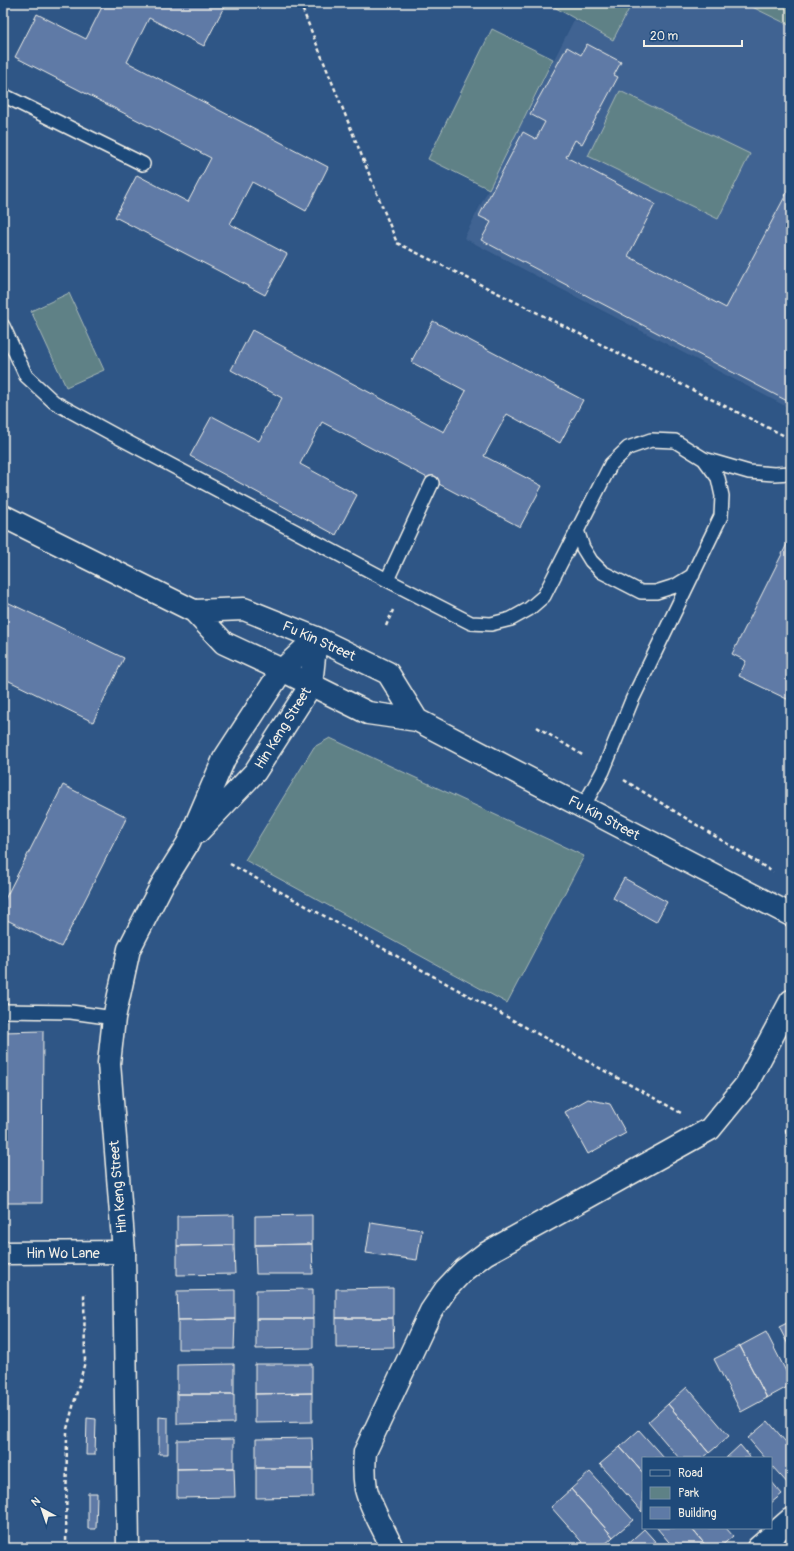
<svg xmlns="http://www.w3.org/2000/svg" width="794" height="1551" font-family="Pangolin,sans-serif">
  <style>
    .built { fill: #416492 }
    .green { fill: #5e8186; stroke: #a9b9b7 }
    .building { fill: #5e7aa6; stroke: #f4f1e8 }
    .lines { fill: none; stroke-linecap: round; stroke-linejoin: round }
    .service-casing { stroke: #f4f1e8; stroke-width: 16 }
    .minor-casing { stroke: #f4f1e8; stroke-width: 25 }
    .tertiary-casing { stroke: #f4f1e8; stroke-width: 25 }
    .path { stroke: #f4f1e8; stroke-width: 2.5; stroke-dasharray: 4 3; stroke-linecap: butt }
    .service { stroke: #1f4a7a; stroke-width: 13 }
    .minor { stroke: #1f4a7a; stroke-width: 22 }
    .tertiary { stroke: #1f4a7a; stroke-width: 22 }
    .labels { text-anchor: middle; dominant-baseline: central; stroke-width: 3.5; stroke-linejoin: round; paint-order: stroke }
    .street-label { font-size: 14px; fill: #f4f1e8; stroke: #1f4a7a }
  </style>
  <rect width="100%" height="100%" fill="#2f5686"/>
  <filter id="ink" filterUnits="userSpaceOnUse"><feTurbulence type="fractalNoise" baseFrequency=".025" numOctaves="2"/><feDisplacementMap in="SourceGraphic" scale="8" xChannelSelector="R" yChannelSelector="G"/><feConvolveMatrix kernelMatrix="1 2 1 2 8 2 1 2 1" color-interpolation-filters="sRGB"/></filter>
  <g filter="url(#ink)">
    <path class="built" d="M 632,3 L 744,3 L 791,26 L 791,409 L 464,238 L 574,20 L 613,40 Z"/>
    <path class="green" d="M 547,3 L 632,3 L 613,40 Z
      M 744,3 L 791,3 L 791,26 Z
      M 492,29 L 553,59 L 489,189 L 428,159 Z
      M 620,91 L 750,154 L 718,219 L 588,156 Z
      M 69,293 L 104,370 L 66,387 L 31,311 Z
      M 330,738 L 584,856 L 507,1003 L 245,860 L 314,747 Z"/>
    <path class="building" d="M 104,3 L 221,3 L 225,5 L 204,46 L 149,18 L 127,62 L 328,167 L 306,211 L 252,182 L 230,224 L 287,254 L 265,295 L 115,217 L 137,175 L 188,202 L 211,158 L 15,57 L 37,14 L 86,39 Z
      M 587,44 L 621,62 L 614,75 L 618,77 L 582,144 L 575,140 L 566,157 L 655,204 L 628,256 L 726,308 L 791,185 L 791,403 L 481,240 L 491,222 L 479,216 L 523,132 L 536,139 L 545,122 L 530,114 L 567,47 L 581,55 Z
      M 433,321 L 583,400 L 560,443 L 507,414 L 484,456 L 542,486 L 520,527 L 322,422 L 300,464 L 357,495 L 336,535 L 190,456 L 212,416 L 259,441 L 282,398 L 231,370 L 252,330 L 444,432 L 466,391 L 411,362 Z
      M 791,536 L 791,640 L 787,648 L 791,650 L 791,701 L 739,676 L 746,661 L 732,654 Z
      M 3,600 L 124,658 L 93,722 L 3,678 Z
      M 63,785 L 127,817 L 61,947 L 3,918 L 3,903 Z
      M 624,878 L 667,902 L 656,922 L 613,898 Z
      M 43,1031 L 42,1203 L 3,1203 L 3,1032 Z
      M 588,1099 L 610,1104 L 626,1133 L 588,1154 L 565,1112 Z
      M 234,1215 L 234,1245 L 177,1246 L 177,1216 Z
      M 312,1215 L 312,1244 L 255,1245 L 255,1216 Z
      M 371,1222 L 422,1230 L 417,1260 L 366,1253 Z
      M 312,1244 L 313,1274 L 256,1274 L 255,1245 Z
      M 234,1245 L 235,1274 L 177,1275 L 177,1246 Z
      M 393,1288 L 393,1318 L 336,1318 L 336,1289 Z
      M 313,1289 L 313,1319 L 256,1319 L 256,1290 Z
      M 235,1290 L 235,1319 L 178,1320 L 177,1291 Z
      M 336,1318 L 393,1318 L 394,1347 L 336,1348 Z
      M 235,1319 L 234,1349 L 178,1349 L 178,1320 Z
      M 256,1319 L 313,1319 L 313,1348 L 256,1349 Z
      M 791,1321 L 791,1350 L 779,1327 Z
      M 766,1332 L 791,1381 L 791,1385 L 767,1398 L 740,1346 Z
      M 740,1346 L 767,1398 L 741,1412 L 714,1359 Z
      M 234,1364 L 234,1394 L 177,1394 L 177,1365 Z
      M 255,1364 L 312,1364 L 312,1393 L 255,1394 Z
      M 687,1387 L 729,1436 L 709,1453 L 668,1404 Z
      M 312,1393 L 312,1422 L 255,1423 L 255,1394 Z
      M 177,1394 L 234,1394 L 234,1423 L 177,1424 Z
      M 668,1404 L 709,1453 L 703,1458 L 679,1458 L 648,1422 Z
      M 159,1417 L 168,1418 L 168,1454 L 159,1454 Z
      M 87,1418 L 96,1419 L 95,1455 L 86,1455 Z
      M 768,1421 L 791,1448 L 790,1486 L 771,1465 L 771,1458 L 765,1458 L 748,1438 Z
      M 639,1430 L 664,1458 L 643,1458 L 643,1473 L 620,1447 Z
      M 312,1438 L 313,1468 L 256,1468 L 256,1439 Z
      M 234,1439 L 234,1468 L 177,1469 L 177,1440 Z
      M 740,1445 L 751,1458 L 726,1458 Z
      M 620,1447 L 643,1473 L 642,1512 L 600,1464 Z
      M 234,1468 L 235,1497 L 177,1498 L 177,1469 Z
      M 256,1468 L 313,1468 L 313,1497 L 256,1498 Z
      M 590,1472 L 633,1520 L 613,1537 L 571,1489 Z
      M 771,1481 L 782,1494 L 771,1503 Z
      M 571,1489 L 613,1537 L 601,1548 L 587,1548 L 551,1507 Z
      M 88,1493 L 97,1493 L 96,1529 L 88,1529 Z
      M 657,1528 L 691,1528 L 708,1548 L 674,1548 Z
      M 691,1528 L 726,1528 L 733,1536 L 719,1548 L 708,1548 Z
      M 644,1529 L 661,1548 L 623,1548 Z"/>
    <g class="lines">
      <defs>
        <path id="service" d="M 3,95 L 143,164
          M 3,326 L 26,376 L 54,402 L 118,437 L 387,580 L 471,623 L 491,624 L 511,619 L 529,609 L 544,596 L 611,464 L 628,448 L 651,440 L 675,441 L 704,459 L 749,472 L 774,474 L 791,473
          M 577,530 L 583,548 L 591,561 L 602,572 L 641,592 L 656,592 L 675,586 L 693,575
          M 387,580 L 432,483
          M 583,807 L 603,771 L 632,700 L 721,516 L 722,496 L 718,478 L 704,459
          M 3,1011 L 71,1012 L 114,1018"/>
        <path id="minor" d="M 583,807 L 791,915
          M 3,1253 L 124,1252
          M 392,1548 C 384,1529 371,1509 366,1489 C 364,1476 364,1464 365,1452 L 431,1311 L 446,1289 L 464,1270 L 485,1254 L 710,1129 L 746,1085 L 791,1001
          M 758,1548 L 791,1519"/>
        <path id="tertiary" d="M 3,516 L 194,611 L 224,643 L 282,670 L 368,713 L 417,720 L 583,807
          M 194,611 L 244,609 L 316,638 L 388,673 L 417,720
          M 198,832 L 255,772 L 311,685 L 316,638
          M 128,1548 L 124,1252 L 109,1063 L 114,1018 L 129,949 L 163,883 L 188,843 L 224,759 L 282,670 L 316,638"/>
      </defs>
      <use href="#service" class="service-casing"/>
      <use href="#minor" class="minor-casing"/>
      <use href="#tertiary" class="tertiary-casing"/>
      <path class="path" d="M 300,3 L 397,243 L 791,439
        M 386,626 L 393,610
        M 537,727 L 584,756
        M 624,780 L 773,872
        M 230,864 L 681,1113
        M 791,1116 C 785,1128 784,1130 791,1142
        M 66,1548 L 67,1429 L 85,1362 L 84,1292"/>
      <use href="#service" class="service"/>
      <use href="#minor" class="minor"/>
      <use href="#tertiary" class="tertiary"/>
    </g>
  </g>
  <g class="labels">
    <g class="street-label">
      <text transform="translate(319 641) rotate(24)">Fu Kin Street</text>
      <text transform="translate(283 728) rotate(-58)">Hin Keng Street</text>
      <text transform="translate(604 818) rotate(28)">Fu Kin Street</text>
      <text transform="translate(118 1187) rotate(-95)">Hin Keng Street</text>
      <text x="63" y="1253">Hin Wo Lane</text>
    </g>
  </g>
  <rect width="794" height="1551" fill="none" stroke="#1f4a7a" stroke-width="16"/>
  <rect x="8" y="8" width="778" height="1535" fill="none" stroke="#f4f1e8" stroke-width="1.5" filter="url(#ink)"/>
  <rect x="642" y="1457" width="130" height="72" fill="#1f4a7a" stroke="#748da6"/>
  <rect x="650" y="1470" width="20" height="6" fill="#1f4a7a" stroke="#748da6"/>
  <text x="678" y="1477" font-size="12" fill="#f4f1e8">Road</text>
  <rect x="650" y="1487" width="20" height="12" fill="#5e8186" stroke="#748da6"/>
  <text x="678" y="1497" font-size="12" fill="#f4f1e8">Park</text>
  <rect x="650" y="1507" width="20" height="12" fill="#5e7aa6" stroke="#748da6"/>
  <text x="678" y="1517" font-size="12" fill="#f4f1e8">Building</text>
  <g transform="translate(42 1509) rotate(320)" stroke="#1f4a7a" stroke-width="3" paint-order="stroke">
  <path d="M0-3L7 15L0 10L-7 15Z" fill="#f4f1e8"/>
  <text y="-6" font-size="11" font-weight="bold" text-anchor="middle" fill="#f4f1e8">N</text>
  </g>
  <path d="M644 40v6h98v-6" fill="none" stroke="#f4f1e8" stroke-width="2"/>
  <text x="650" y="40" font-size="12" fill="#f4f1e8" stroke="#1f4a7a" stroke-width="3" paint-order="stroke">20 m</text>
</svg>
